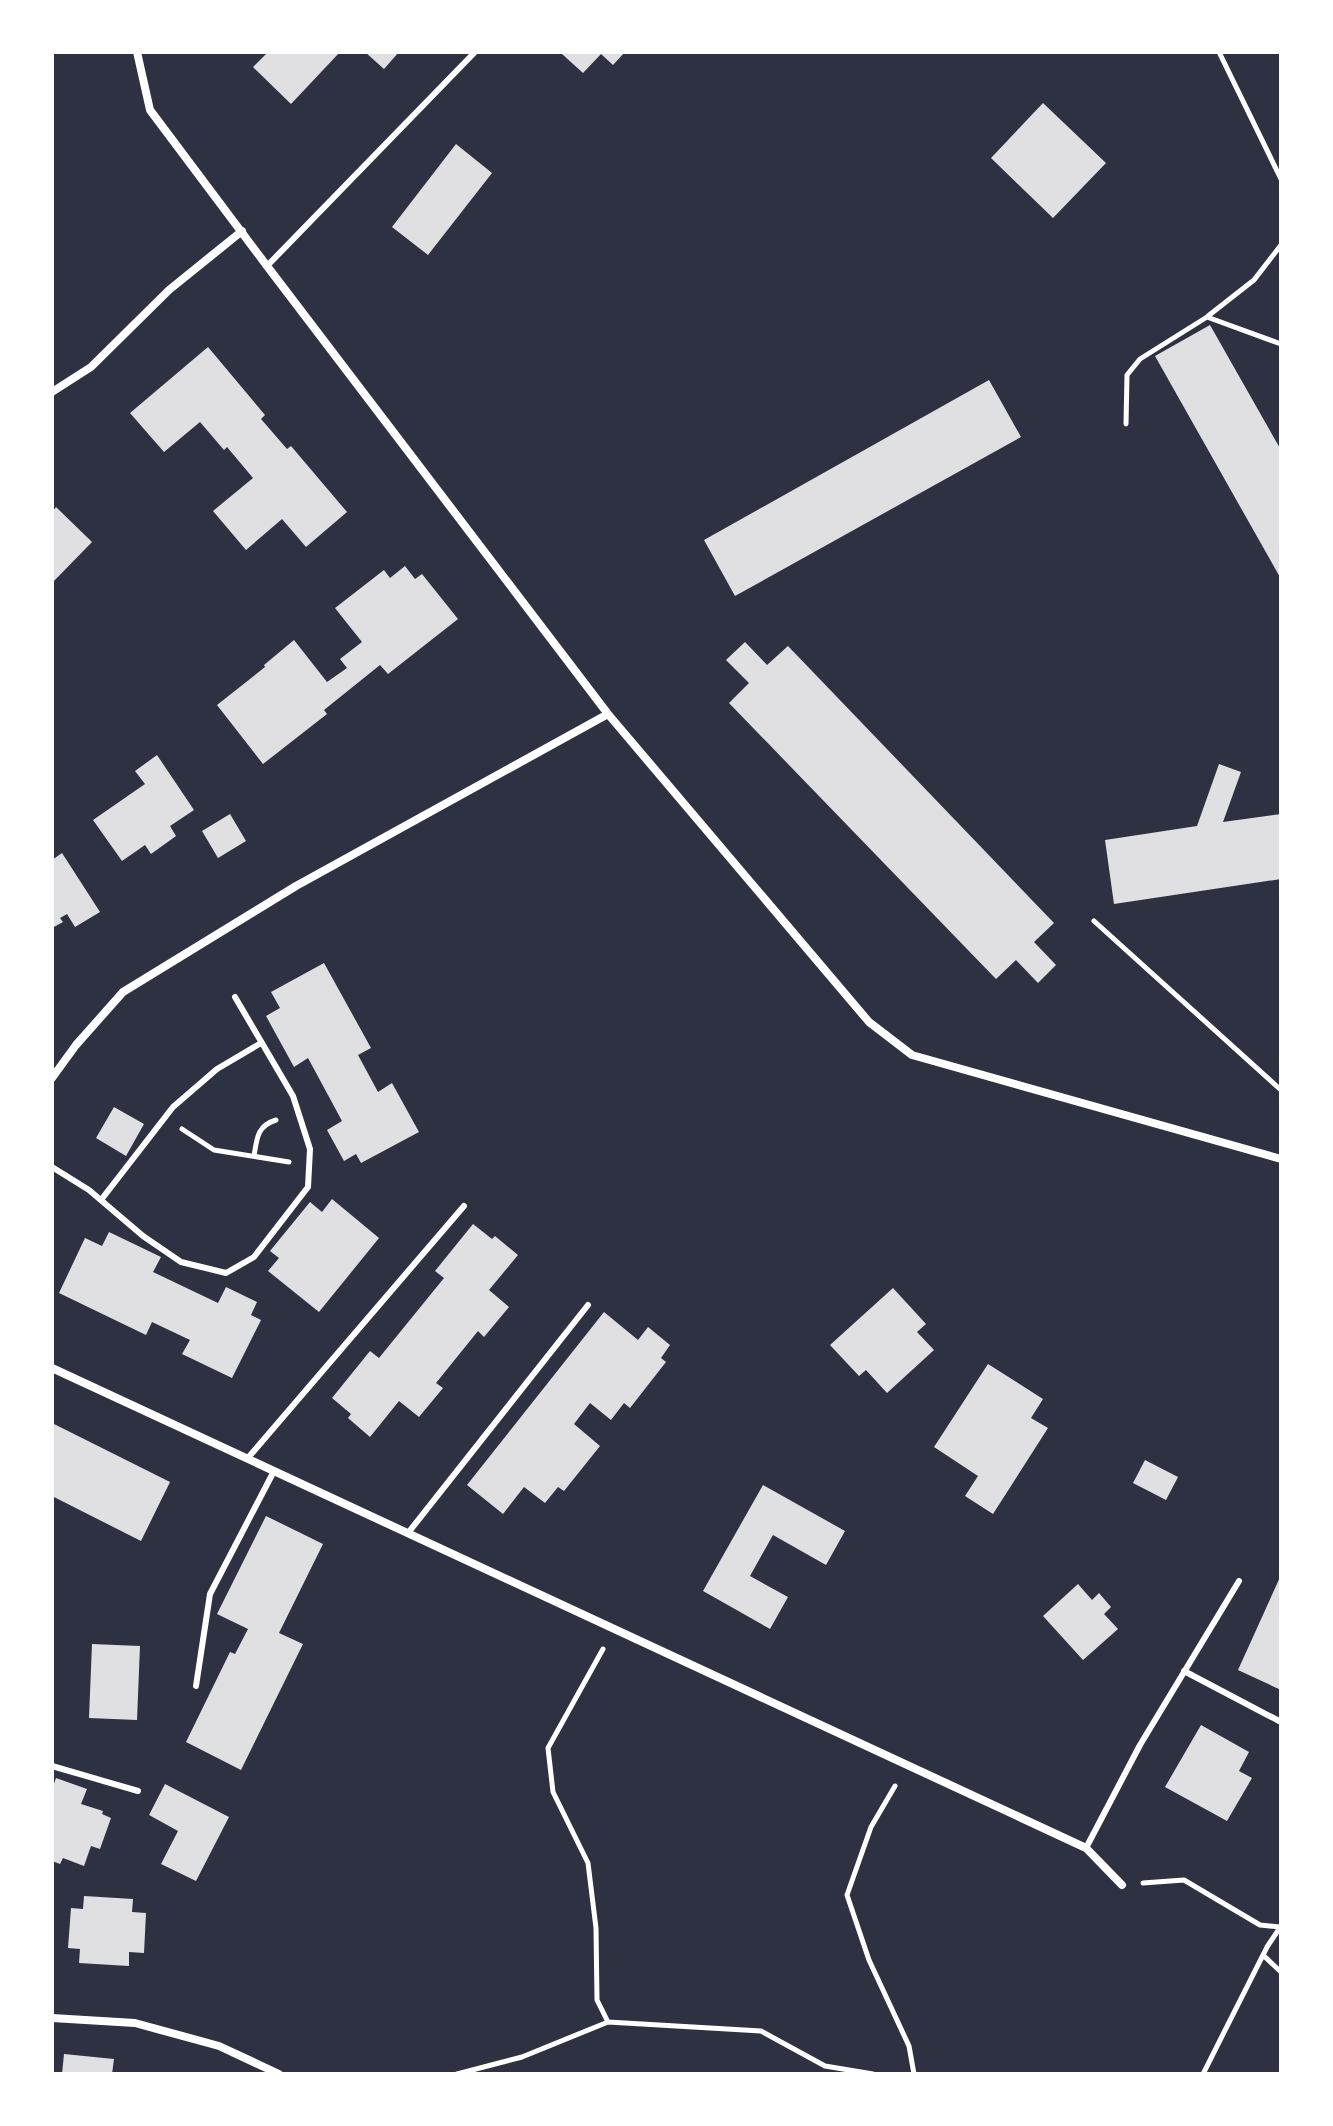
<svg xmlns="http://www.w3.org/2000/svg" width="1333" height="2126" font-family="'Varela Round',sans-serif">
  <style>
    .building { fill: #e0e0e3 }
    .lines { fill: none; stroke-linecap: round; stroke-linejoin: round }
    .path { stroke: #fff; stroke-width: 5 }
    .service { stroke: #fff; stroke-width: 6 }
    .minor { stroke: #fff; stroke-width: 8 }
  </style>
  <rect width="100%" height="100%" fill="#2d3142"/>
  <path class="building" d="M 268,52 L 340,52 L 291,104 L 253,67 Z
    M 365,52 L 399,52 L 384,69 Z
    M 564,52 L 625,52 L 613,65 L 601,54 L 583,73 L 562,54 Z
    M 1043,103 L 1106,163 L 1053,218 L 991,158 Z
    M 456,144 L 492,173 L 428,255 L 392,227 Z
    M 1210,325 L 1281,450 L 1281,579 L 1155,356 Z
    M 208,347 L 265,415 L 261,419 L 287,449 L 291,446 L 347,512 L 306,547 L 282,519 L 246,550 L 213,511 L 253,478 L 227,447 L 224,450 L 200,422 L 164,452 L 130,413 Z
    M 989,380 L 1021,437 L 735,596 L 704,540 Z
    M 56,507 L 92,542 L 52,583 L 52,512 Z
    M 405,566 L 415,579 L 422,574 L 458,619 L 388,674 L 380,665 L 324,710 L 327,714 L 263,764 L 217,705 L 265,667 L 264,665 L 294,640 L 327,682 L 347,668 L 340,659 L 362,642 L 335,608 L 384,570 L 390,578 Z
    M 745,642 L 767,665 L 788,646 L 1054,923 L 1034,942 L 1056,965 L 1038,983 L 1016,960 L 996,979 L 729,703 L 749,683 L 726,660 Z
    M 157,755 L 194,810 L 170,826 L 176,836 L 151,854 L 145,845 L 122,861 L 93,820 L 145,784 L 135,771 Z
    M 1219,764 L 1241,772 L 1223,822 L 1281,814 L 1281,879 L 1114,904 L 1105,840 L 1197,826 Z
    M 230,814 L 246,841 L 218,858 L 202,831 Z
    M 62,853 L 100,912 L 75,927 L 67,914 L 60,918 L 63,922 L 52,928 L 52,860 Z
    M 324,963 L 371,1048 L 358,1055 L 378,1092 L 392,1083 L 419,1132 L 361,1163 L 356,1154 L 344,1161 L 327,1130 L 342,1121 L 308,1058 L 294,1067 L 266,1016 L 280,1008 L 271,992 Z
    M 114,1107 L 144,1124 L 126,1156 L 96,1138 Z
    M 332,1199 L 379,1238 L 319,1312 L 268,1271 L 279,1258 L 270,1251 L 310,1202 L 322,1212 Z
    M 473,1224 L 492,1239 L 495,1236 L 518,1255 L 489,1290 L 509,1307 L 484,1337 L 478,1331 L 436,1383 L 443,1388 L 419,1417 L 399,1401 L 370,1437 L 348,1418 L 351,1414 L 332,1398 L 370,1351 L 379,1358 L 444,1278 L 435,1271 Z
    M 109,1232 L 161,1257 L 153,1272 L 218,1303 L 226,1287 L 257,1302 L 251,1315 L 261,1320 L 232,1378 L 182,1354 L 190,1340 L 152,1322 L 146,1335 L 59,1293 L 85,1238 L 102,1246 Z
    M 893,1288 L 926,1324 L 917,1332 L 934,1350 L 887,1393 L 866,1370 L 859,1376 L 830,1345 Z
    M 604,1312 L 638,1340 L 648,1327 L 670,1345 L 661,1358 L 666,1362 L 630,1408 L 624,1403 L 611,1420 L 590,1403 L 574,1424 L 600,1446 L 564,1491 L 558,1487 L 545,1503 L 524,1487 L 503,1514 L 467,1485 Z
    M 988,1364 L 1043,1399 L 1031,1418 L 1048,1428 L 993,1514 L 965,1496 L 978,1476 L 934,1447 Z
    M 52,1423 L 170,1482 L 141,1541 L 52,1496 Z
    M 1145,1460 L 1178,1477 L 1166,1500 L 1133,1483 Z
    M 763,1485 L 845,1531 L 826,1565 L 773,1535 L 750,1576 L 788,1597 L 770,1629 L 703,1591 Z
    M 266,1516 L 323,1544 L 279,1633 L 303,1644 L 241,1770 L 186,1742 L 230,1652 L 235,1654 L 248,1629 L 217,1614 Z
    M 1281,1575 L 1281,1690 L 1238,1670 Z
    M 1078,1584 L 1092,1600 L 1099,1593 L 1111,1607 L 1104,1614 L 1118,1629 L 1083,1660 L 1043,1616 Z
    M 92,1644 L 140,1646 L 137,1720 L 89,1718 Z
    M 1201,1725 L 1249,1752 L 1239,1771 L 1252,1778 L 1227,1821 L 1165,1787 Z
    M 56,1778 L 87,1789 L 81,1804 L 103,1811 L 102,1814 L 111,1818 L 100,1849 L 91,1846 L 84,1866 L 63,1858 L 60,1864 L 52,1861 L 52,1789 Z
    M 165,1784 L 229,1817 L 196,1881 L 161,1864 L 178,1831 L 149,1815 Z
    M 84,1896 L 133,1899 L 132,1912 L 146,1913 L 144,1953 L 129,1952 L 129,1966 L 79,1963 L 80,1949 L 68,1948 L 71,1908 L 83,1909 Z
    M 64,2054 L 114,2059 L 112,2074 L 62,2074 Z"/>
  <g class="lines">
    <path class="path" d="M 1219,52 L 1281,179
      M 1208,316 L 1254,280 L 1281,245
      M 1126,424 L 1127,375 L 1140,359 L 1207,317 L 1281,344
      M 1094,921 L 1281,1090
      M 182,1129 L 214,1150 L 289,1162
      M 254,1156 C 257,1138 257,1126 276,1120
      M 603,1649 L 548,1748 L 553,1792 L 588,1863 L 596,1928 L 597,2000 L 608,2022
      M 895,1786 L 871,1827 L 847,1895 L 869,1960 L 909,2046 L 914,2074
      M 1143,1883 L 1184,1880 L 1260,1925 L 1280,1927
      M 1263,1955 L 1281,1972
      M 457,2074 L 522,2057 L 608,2022 L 761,2031 L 825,2066 L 873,2074
      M 1203,2074 L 1267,1947 L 1281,1926"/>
    <path class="service" d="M 267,266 L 475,52
      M 52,1167 L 89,1190 L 143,1236 L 181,1262 L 226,1273 L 254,1257 L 308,1187 L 310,1149 L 293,1096 L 235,997
      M 101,1200 L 173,1107 L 217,1069 L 261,1043
      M 247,1459 L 464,1206
      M 408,1533 L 588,1305
      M 1184,1671 L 1281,1722
      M 196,1686 L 210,1594 L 274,1471
      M 52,1766 L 138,1791
      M 1086,1848 L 1140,1745 L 1239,1581"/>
    <path class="minor" d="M 137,52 L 150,110 L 267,266 L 608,714 L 869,1022 L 912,1055 L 1281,1159
      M 52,392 L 91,367 L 169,290 L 242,231
      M 52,1078 L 76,1045 L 123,992 L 296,886 L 608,714
      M 52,1368 L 1086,1848 L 1122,1885
      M 52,2018 L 135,2023 L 219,2046 L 279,2074"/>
  </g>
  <rect width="1333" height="2126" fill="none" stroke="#ffffff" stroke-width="108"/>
</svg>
